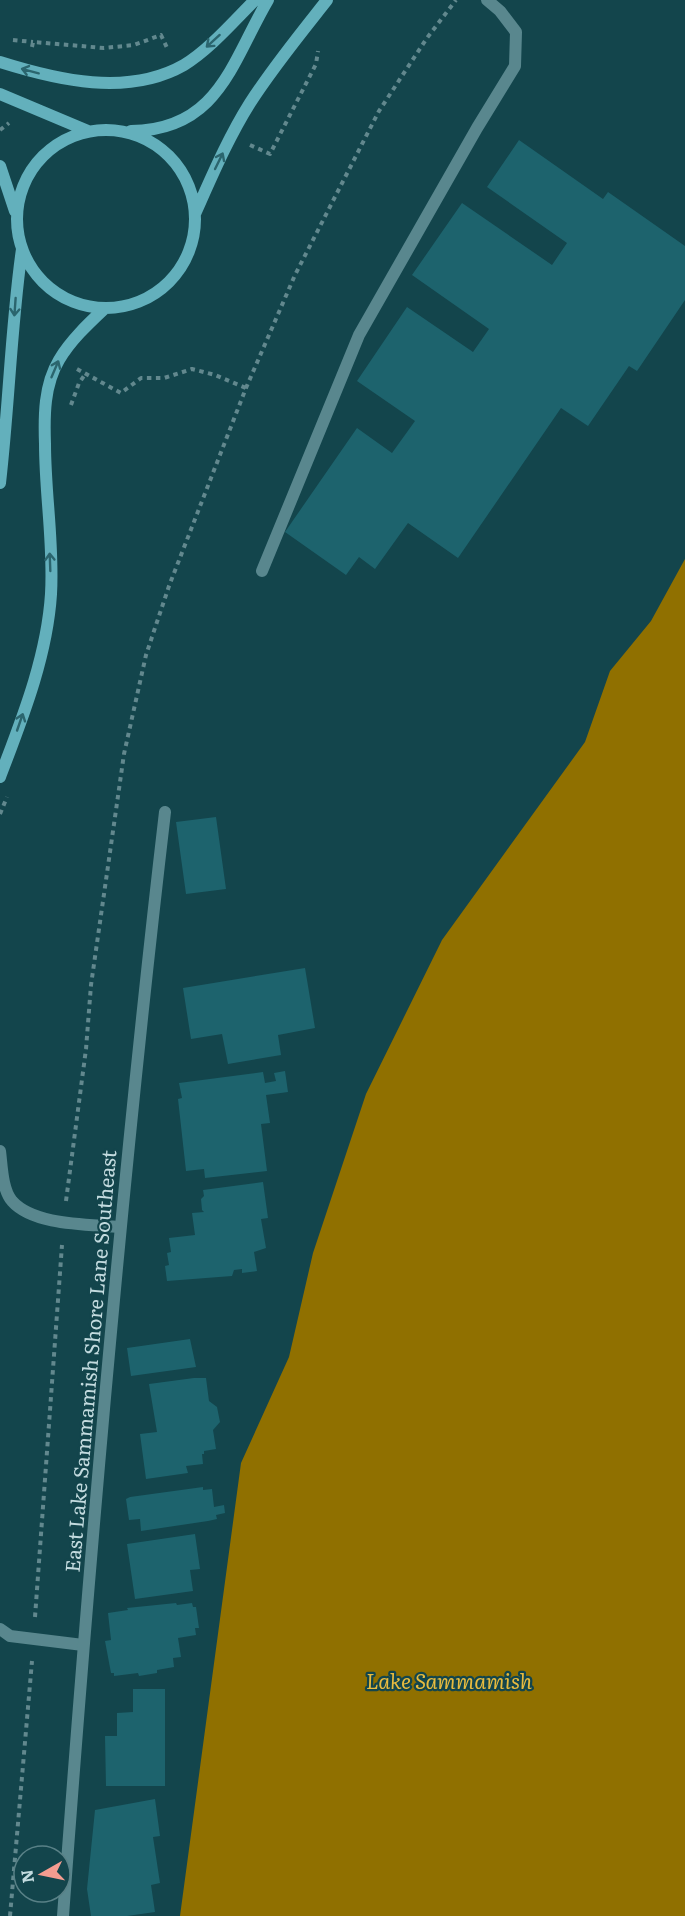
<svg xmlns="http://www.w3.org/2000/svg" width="685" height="1916" font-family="Literata,serif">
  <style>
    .water { fill: #907000 }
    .building { fill: #1d636d }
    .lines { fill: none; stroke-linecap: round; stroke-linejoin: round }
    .path { stroke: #62888e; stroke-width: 4; stroke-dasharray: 4.5 4.5; stroke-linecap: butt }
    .service { stroke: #59878e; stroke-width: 12 }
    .minor { stroke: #59878e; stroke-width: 12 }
    .secondary { stroke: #63b0bc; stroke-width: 12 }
    .oneway { stroke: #2b656e }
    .labels { text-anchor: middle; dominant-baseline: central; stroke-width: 4.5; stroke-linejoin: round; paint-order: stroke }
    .street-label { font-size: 20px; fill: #c3dbdf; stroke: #13454c }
    .water-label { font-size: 21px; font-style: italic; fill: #e7bb3f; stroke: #13454c }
  </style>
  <rect width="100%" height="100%" fill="#13454c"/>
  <path class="water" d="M 685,559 L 685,1916 L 180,1916 L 241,1463 L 289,1357 L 313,1253 L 366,1094 L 442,940 L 585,742 L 610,671 L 651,621 Z"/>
  <path class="building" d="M 519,140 L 603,199 L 608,192 L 685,246 L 685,300 L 637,371 L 629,366 L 588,426 L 561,408 L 458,558 L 408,523 L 375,569 L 359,557 L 346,575 L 285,532 L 357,428 L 392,453 L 415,421 L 357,381 L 407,307 L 473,352 L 489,329 L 412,275 L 462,203 L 552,265 L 567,243 L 487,187 Z
    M 216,817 L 226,889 L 186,894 L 176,822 Z
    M 305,968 L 315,1028 L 278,1035 L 281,1055 L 228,1064 L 222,1034 L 191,1039 L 183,988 Z
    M 285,1071 L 288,1092 L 266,1095 L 270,1123 L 261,1124 L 267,1171 L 205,1178 L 204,1169 L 186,1171 L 178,1099 L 182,1098 L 179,1083 L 263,1072 L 265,1083 L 276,1081 L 274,1073 Z
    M 263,1182 L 268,1218 L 261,1219 L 266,1248 L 254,1252 L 257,1271 L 242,1273 L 242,1269 L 234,1270 L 232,1276 L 167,1281 L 165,1266 L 169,1265 L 167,1253 L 171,1252 L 169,1238 L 195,1235 L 192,1213 L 204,1212 L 202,1210 L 201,1199 L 204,1196 L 203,1190 Z
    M 190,1339 L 196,1367 L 131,1376 L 127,1348 Z
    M 194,1378 L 206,1378 L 209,1401 L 217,1407 L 220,1422 L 213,1430 L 216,1449 L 204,1451 L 204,1454 L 202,1454 L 203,1464 L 186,1466 L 188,1473 L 146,1479 L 140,1434 L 157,1432 L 149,1384 Z
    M 203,1487 L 203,1490 L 212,1489 L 214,1507 L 224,1505 L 225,1513 L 216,1515 L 217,1519 L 208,1521 L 141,1531 L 140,1519 L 129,1520 L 126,1499 L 130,1497 Z
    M 195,1534 L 200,1569 L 190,1570 L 193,1591 L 135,1599 L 127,1544 Z
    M 176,1603 L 177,1605 L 192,1603 L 193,1607 L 196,1607 L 199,1628 L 195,1628 L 196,1635 L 178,1638 L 181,1657 L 173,1658 L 174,1667 L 157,1670 L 157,1673 L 139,1676 L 138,1673 L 114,1676 L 114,1673 L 111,1673 L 105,1641 L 111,1640 L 108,1613 L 128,1610 L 127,1608 Z
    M 133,1689 L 165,1689 L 165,1786 L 106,1786 L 105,1736 L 117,1736 L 117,1713 L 133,1712 Z
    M 155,1799 L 160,1836 L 153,1837 L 160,1883 L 151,1885 L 155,1912 L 127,1916 L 91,1916 L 87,1889 L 95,1810 Z"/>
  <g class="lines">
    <path class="path" d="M 13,40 L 33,42
      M 32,47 L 33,42 L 104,48 L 134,45 L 161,35 L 168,50
      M 0,130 L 9,123
      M 250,145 L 270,154 L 316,64 L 318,51
      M 77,369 L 121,393 L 141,378 L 164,378 L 192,369 L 215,375 L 246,388
      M 71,405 L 79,383 L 86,373
      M 0,814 L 7,797
      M 66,1201 L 86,1049 L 91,985 L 124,754 L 146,655 L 169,586 L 246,388 L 295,275 L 379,111 L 427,38 L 456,0
      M 35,1617 L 62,1245
      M 10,1916 L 32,1661"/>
    <path class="service" d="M 262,571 L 359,335 L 477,128 L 515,66 L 516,32 L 500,11 L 487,0
      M 0,1151 C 2,1166 2,1189 12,1201 C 34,1226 89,1224 120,1227
      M 0,1629 L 10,1636 L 83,1645"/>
    <path class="minor" d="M 63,1916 C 90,1547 122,1179 165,812"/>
    <path class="secondary" d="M 0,62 C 57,80 128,97 184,65 C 209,50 234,21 255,0
      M 0,94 L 88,131
      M17 219a89 89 0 1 1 178 0a89 89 0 1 1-178 0Z
      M 131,131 C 219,130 232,61 268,0
      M 0,166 L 15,211
      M 195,214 C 212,176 228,138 250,103 C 273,67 301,33 327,0
      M 0,483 C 9,405 11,326 22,249
      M 0,777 C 22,719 47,657 51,594 C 54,544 45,494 45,444 C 44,416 44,385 59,360 C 70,341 88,324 104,309"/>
  </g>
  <defs><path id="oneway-shaft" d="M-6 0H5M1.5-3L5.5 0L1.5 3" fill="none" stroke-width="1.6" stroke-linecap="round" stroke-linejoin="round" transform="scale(1.5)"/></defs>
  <g class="oneway">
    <use href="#oneway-shaft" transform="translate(213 41) rotate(138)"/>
    <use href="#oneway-shaft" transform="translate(30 71) rotate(-165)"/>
    <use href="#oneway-shaft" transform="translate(219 161) rotate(-64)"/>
    <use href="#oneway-shaft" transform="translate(15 307) rotate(94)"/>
    <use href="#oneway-shaft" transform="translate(55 369) rotate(-67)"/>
    <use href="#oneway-shaft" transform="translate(50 562) rotate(-92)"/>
    <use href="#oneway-shaft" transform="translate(20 722) rotate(-71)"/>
  </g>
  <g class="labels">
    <g class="street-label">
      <text transform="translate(89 1361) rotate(-85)">East Lake Sammamish Shore Lane Southeast</text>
    </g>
    <g class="water-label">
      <text x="449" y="1679">Lake Sammamish</text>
    </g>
  </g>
  <g transform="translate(42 1874) rotate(261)"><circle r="28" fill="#13454c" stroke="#598187" stroke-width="1.5"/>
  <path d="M0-4.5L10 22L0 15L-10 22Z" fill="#f59c90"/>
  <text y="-9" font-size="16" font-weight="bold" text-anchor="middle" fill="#c3dbdf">N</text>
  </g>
</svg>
